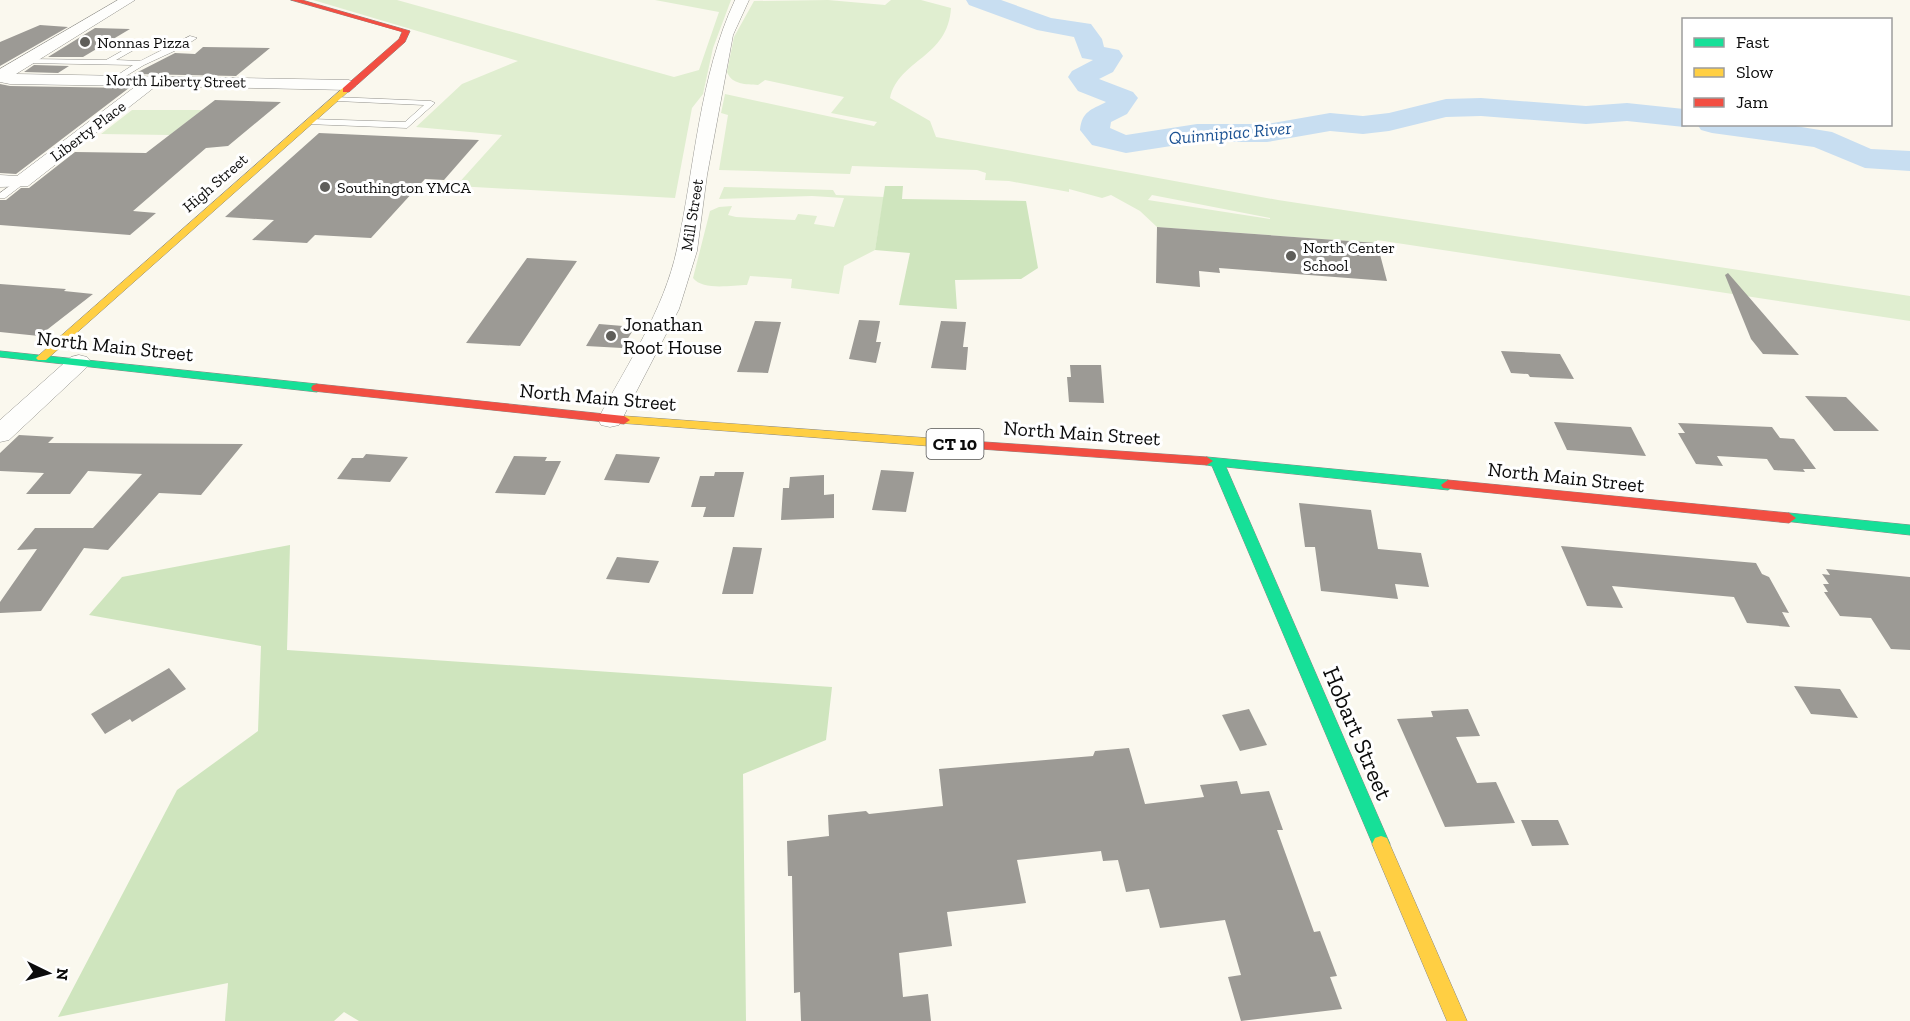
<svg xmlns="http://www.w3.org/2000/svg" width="1910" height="1021" font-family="'Zilla Slab',serif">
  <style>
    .green { fill: #e0eed0; fill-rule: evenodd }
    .forest { fill: #cfe5be }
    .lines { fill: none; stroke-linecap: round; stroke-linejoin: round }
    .river { fill: #c8def1; fill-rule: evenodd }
    .building { fill: #9c9a95 }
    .lane-casing { stroke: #93928d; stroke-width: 1 }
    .street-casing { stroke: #93928d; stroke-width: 1 }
    .fast-casing { stroke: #898884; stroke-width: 1 }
    .slow-casing { stroke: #898884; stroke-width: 1 }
    .jam-casing { stroke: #898884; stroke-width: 1 }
    .lane { fill: #fefefc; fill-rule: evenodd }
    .street { fill: #fefefc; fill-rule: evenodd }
    .fast { fill: #16e098; fill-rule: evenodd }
    .slow { fill: #ffcf43; fill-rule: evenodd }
    .jam { fill: #f24e42; fill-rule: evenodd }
    .poi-dot { fill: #5f5e5a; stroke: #fff; stroke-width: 2 }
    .labels { text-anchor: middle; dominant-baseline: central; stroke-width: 6; stroke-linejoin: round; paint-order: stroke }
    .far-poi-label { font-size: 16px; fill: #0b0b0b; stroke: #fff; text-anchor: start }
    .far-street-label { font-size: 16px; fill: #0b0b0b; stroke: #fff }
    .far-water-label { font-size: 18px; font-style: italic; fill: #1d5394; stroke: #fff }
    .shield { fill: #fff; stroke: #545454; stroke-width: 1.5 }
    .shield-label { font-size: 18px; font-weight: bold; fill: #0b0b0b }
    .poi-label { font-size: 20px; fill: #0b0b0b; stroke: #fff; text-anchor: start }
    .street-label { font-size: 20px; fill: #0b0b0b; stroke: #fff }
    .near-street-label { font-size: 24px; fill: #0b0b0b; stroke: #fff }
  </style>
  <rect width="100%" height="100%" fill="#faf8ee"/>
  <path class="green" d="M 313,0 L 397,0 L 674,77 L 699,70 L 719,12 L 655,0 L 731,0 L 713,48 L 703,94 L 692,108 L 675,198 L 456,186 L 502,135 L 416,127 L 462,84 L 518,61 Z
    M 828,0 L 885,5 L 891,0 L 921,0 L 951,8 C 948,58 899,59 890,98 L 930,121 L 936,137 L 1278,200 L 1910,296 L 1910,321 L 1377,240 L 1377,243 L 1157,227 L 1140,211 L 1111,195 L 1102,198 L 1069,189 L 1069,192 L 1009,181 L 985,180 L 986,173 L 977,170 L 852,166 L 850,174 L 719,170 L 728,115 L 721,113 L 725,94 L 874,126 L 877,122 L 831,113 L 844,97 L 765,80 L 758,85 C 746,84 732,85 727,72 L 734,37 L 754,1 ZM 1152,195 L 1270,218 L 1270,219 L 1148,200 Z
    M 132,110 L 202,110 L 170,135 L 101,134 Z
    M 724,187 L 833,190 L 836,195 L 884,197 L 875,250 L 844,266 L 839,294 L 791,288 L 792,279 L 750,276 L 747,285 C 732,285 703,291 693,278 L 710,211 L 719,207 L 732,206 L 728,215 L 736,217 L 795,220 L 798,214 L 817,216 L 814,224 L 834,227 L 844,198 L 812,196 L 719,199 Z"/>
  <path class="forest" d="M 885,186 L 903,186 L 902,199 L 1026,201 L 1038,268 L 1021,279 L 955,280 L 957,309 L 899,305 L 910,253 L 875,250 Z
    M 290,545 L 287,650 L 832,687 L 826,740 L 743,774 L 746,1021 L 359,1021 L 344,1012 L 334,1021 L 225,1021 L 228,983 L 58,1017 L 177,790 L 258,731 L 261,646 L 89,615 L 122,577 Z"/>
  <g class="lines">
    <path class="river" d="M 966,0 L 1001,0 L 1051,18 L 1091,24 L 1102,39 L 1104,47 L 1119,50 L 1123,56 L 1113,72 L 1099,79 L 1133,92 L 1138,98 L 1127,114 L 1111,122 L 1110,128 L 1126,135 L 1197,124 L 1267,124 L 1330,113 L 1363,116 L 1389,113 L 1446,99 L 1481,98 L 1586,106 L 1627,103 L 1684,109 L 1684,124 L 1694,124 L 1684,127 L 1627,121 L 1586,124 L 1481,116 L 1446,117 L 1389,131 L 1363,134 L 1330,131 L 1267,142 L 1197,142 L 1126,153 L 1092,145 L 1080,130 C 1082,111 1091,110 1106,102 L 1078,91 L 1068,77 L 1072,71 L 1093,60 L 1082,58 L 1074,37 L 1037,30 L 969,5 Z
      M 1697,124 L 1783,124 L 1832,132 L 1871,149 L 1910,151 L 1910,171 L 1865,168 L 1814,147 L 1712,133 L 1701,130 Z"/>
  </g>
  <path class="building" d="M 40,25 L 68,27 L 0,66 L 0,42 Z
    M 95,28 L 130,29 L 83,57 L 48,57 Z
    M 203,47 L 270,48 L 236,76 L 134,74 L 175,53 L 195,54 Z
    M 34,65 L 69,66 L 58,73 L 24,72 Z
    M 0,84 L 10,86 L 129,88 L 16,174 L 0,173 Z
    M 215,100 L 281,102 L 228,146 L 206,148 L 133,211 L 156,213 L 130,235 L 0,225 L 0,200 L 6,200 L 21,188 L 29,188 L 75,152 L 146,153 Z
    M 319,133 L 407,137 L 479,140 L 444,180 L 425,179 L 371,238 L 315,235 L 307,243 L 252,240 L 274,220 L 225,217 Z
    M 1157,227 L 1377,243 L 1387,281 L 1219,268 L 1220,273 L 1199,271 L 1200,287 L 1156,283 Z
    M 527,258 L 577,261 L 520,346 L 466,343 Z
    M 1728,273 L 1799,355 L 1763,354 L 1751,339 L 1725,275 Z
    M 0,284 L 66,289 L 64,291 L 93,294 L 39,336 L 0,332 Z
    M 859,320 L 880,321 L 876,342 L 881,342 L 876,363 L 849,359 Z
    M 755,321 L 781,322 L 768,373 L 737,372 Z
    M 941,321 L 966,322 L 963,347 L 968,347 L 966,370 L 931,368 Z
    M 599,324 L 635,327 L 622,348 L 586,346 Z
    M 1501,351 L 1560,354 L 1574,379 L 1530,377 L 1528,374 L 1511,373 Z
    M 1070,365 L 1101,365 L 1104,403 L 1069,402 L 1067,377 L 1071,377 Z
    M 1805,396 L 1846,397 L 1879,431 L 1834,431 Z
    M 1554,422 L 1631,427 L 1646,456 L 1567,450 Z
    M 1678,423 L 1772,427 L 1780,438 L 1794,439 L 1816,469 L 1803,469 L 1805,472 L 1774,470 L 1767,459 L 1717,456 L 1723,466 L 1696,464 L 1678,433 L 1685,433 Z
    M 19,435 L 54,437 L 48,443 L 243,444 L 201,495 L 159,493 L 108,550 L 84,548 L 41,611 L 0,613 L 0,602 L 37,549 L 17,550 L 35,528 L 93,528 L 142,474 L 88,471 L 70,494 L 26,494 L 44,473 L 0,471 L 0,453 Z
    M 366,454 L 408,457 L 390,482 L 337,479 L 352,458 L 363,458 Z
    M 616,454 L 660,457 L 649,483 L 604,480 Z
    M 514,456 L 547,457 L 545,461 L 561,461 L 545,495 L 495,493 Z
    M 881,470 L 914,472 L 906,512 L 872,510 Z
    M 715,472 L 744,472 L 734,517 L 703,517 L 706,507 L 691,507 L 700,476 L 714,476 Z
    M 824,475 L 824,495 L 834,494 L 834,518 L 781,520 L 783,488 L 789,488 L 790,477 Z
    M 1299,503 L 1371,510 L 1378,549 L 1421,553 L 1429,587 L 1395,584 L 1398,599 L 1321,591 L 1315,547 L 1305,547 Z
    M 1561,546 L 1756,563 L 1762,574 L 1769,577 L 1789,613 L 1782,612 L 1790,627 L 1747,623 L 1734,597 L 1612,586 L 1623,608 L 1587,606 Z
    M 733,547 L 762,548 L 753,594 L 722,594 Z
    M 617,557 L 659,561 L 649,583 L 606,579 Z
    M 1826,569 L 1910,577 L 1910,650 L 1891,649 L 1871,618 L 1840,616 L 1824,592 L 1828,592 L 1823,584 L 1829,584 L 1822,574 L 1830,575 Z
    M 169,668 L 186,689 L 132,722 L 130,719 L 105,734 L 91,714 Z
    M 1794,686 L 1840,689 L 1858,718 L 1811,714 Z
    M 1249,709 L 1267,745 L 1240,751 L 1222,715 Z
    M 1468,709 L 1480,736 L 1456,737 L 1477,783 L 1496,782 L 1515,823 L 1445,827 L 1397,719 L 1433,717 L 1431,711 Z
    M 1129,748 L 1145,804 L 1204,797 L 1200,785 L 1237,781 L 1241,794 L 1269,791 L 1283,830 L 1277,830 L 1314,932 L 1320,931 L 1337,976 L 1330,977 L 1342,1009 L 1241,1021 L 1228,977 L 1241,975 L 1225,920 L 1160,928 L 1149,889 L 1126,892 L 1118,860 L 1103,861 L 1101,851 L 1017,860 L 1026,903 L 947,912 L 952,946 L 899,953 L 903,997 L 928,994 L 931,1021 L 801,1021 L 800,992 L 794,993 L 792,876 L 788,876 L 787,841 L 829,836 L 828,815 L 866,811 L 869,814 L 943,806 L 939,769 L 1093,756 L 1095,751 Z
    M 1521,820 L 1558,820 L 1569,845 L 1532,846 Z"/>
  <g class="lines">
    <defs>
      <path id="lane" d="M 190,36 L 197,38 L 183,47 L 144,65 L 116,82 L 113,82 L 113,78 L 133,65 L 28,63 L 24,61 L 28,59 L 106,60 L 136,43 L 140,45 L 139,47 L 116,60 L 140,61 Z
        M 334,97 L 431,101 L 435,103 L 407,128 L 307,124 L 306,122 L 310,119 L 405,122 L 424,105 L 337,101 L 333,99 Z
        M 18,180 L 26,182 L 5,198 L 0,198 L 0,193 Z"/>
      <path id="street" d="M 118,0 L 135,0 L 16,74 L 349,80 L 357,85 L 349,90 L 156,86 L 28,186 L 0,187 L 0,175 L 17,176 L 136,86 L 10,84 L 0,82 L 0,69 Z
        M 735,0 L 749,0 L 733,35 L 707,175 L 697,251 L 679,309 L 619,425 L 610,427 L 601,425 L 598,419 C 627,365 664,310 677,249 C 695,166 699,77 735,0 Z
        M 79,355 L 87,357 L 91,362 L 87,367 L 9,440 L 0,442 L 0,420 L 71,357 Z"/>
      <path id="fast" d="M 0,351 L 317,384 L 323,388 L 317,392 L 0,357 Z
        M 1207,457 L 1448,480 L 1455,485 L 1448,490 L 1226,467 L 1390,844 L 1387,850 L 1381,852 L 1375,850 L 1212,466 L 1202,464 L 1201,461 Z
        M 1789,513 L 1910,525 L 1910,535 L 1784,521 L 1782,518 L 1784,515 Z"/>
      <path id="slow" d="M 343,88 L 350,90 L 46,360 L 38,360 L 36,358 L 38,356 Z
        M 624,416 L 970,441 L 976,445 L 970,449 L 620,423 L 618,420 Z
        M 1381,836 L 1387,838 L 1467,1021 L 1447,1021 L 1372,844 L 1375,838 Z"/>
      <path id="jam" d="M 291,0 L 302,0 L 410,31 L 405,42 L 349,92 L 343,92 L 343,88 L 399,39 L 402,32 Z
        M 317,384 L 624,416 L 630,420 L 624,424 L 313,391 L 311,388 L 313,385 Z
        M 970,441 L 1207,457 L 1213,461 L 1207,465 L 966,448 L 964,445 L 966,442 Z
        M 1448,480 L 1789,513 L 1796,518 L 1789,523 L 1443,488 L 1441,485 Z"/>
    </defs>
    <use href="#lane" class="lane-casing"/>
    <use href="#street" class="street-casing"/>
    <use href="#fast" class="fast-casing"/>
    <use href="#slow" class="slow-casing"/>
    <use href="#jam" class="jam-casing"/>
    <use href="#lane" class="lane"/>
    <use href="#street" class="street"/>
    <use href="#fast" class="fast"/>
    <use href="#slow" class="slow"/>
    <use href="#jam" class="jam"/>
  </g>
  <g class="poi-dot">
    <circle cx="85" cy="42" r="6"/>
    <circle cx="325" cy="187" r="6"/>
    <circle cx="1291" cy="256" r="6"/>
    <circle cx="611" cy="336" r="6"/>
  </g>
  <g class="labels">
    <g class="far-poi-label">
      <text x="97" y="42">Nonnas Pizza</text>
      <text x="337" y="187">Southington YMCA</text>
      <text x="1303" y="247">North Center<tspan x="1303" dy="18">School</tspan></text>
    </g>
    <g class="far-street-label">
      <text transform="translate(176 81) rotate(1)">North Liberty Street</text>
      <text transform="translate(88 131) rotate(-37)">Liberty Place</text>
      <text transform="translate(215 183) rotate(-41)">High Street</text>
      <text transform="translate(692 215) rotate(-81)">Mill Street</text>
    </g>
    <g class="far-water-label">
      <text transform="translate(1230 133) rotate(-5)">Quinnipiac River</text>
    </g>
    <rect class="shield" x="926.5" y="429" width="57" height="30" rx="4.5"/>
    <g class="shield-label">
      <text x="955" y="444">CT 10</text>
    </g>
    <g class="poi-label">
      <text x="623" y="324">Jonathan<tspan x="623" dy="23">Root House</tspan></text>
    </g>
    <g class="street-label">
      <text transform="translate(115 346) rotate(6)">North Main Street</text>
      <text transform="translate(598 397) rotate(5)">North Main Street</text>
      <text transform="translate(1082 433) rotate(4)">North Main Street</text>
      <text transform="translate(1566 477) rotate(6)">North Main Street</text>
    </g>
    <g class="near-street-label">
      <text transform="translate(1358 733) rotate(67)">Hobart Street</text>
    </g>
  </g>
  <rect x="1682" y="18" width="210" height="108" fill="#ffffff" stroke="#9d9d9d" stroke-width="1.5"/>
  <rect x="1694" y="38" width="30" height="9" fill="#16e098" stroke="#9d9d9d" stroke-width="1.5"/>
  <text x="1736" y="48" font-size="18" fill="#0b0b0b">Fast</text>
  <rect x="1694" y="68" width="30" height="9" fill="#ffcf43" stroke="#9d9d9d" stroke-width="1.5"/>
  <text x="1736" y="78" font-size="18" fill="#0b0b0b">Slow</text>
  <rect x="1694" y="98" width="30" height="9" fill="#f24e42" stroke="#9d9d9d" stroke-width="1.5"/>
  <text x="1736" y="108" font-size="18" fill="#0b0b0b">Jam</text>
  <g transform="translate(48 973) rotate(95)" stroke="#ffffff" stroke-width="4.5" paint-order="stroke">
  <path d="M0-4.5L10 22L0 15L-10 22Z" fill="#0b0b0b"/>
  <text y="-9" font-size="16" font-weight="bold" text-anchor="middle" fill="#0b0b0b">N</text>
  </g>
</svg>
